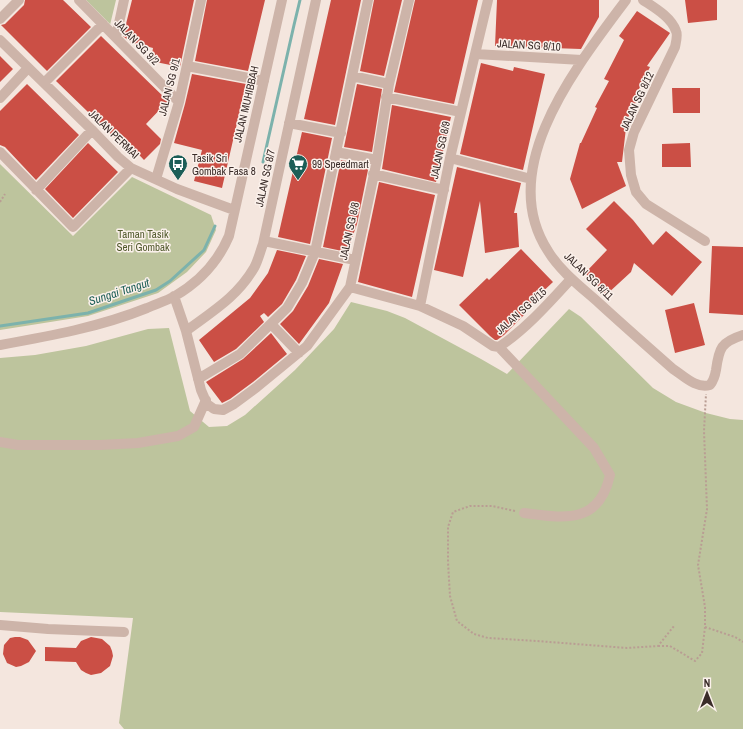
<svg xmlns="http://www.w3.org/2000/svg" width="743" height="729" font-family="'Archivo Narrow',sans-serif">
  <style>
    .green { fill: #bdc49d }
    .lines { fill: none; stroke-linecap: round; stroke-linejoin: round }
    .stream { stroke: #7cb2ac; stroke-width: 3 }
    .building { fill: #cb4f45 }
    .path { stroke: #b99d93; stroke-width: 2; stroke-dasharray: 2 2; stroke-linecap: butt }
    .minor { stroke: #cdb4a9; stroke-width: 10 }
    .labels { text-anchor: middle; dominant-baseline: central; stroke-width: 3; stroke-linejoin: round; paint-order: stroke }
    .street-label { font-size: 11px; fill: #3a2c29; stroke: #fbf1eb }
    .poi-label { font-size: 11px; fill: #3a2c29; stroke: #fbf1eb; text-anchor: start }
    .park-label { font-size: 11px; fill: #50592c; stroke: #fbf1eb }
    .water-label { font-size: 12px; font-style: italic; fill: #1c5e57; stroke: #fbf1eb }
  </style>
  <rect width="100%" height="100%" fill="#f4e6de"/>
  <path class="green" d="M 86,0 L 116,0 L 110,25 L 110,24 Z
    M 0,164 L 73,236 L 132,177 L 211,215 L 216,230 L 206,252 L 187,272 L 158,293 L 88,316 L 0,330 Z
    M 351,302 L 387,311 L 405,318 L 481,359 L 507,374 L 569,309 L 581,317 L 653,388 L 676,402 L 706,413 L 730,419 L 743,420 L 743,729 L 124,729 L 119,723 L 133,618 L 0,612 L 0,358 L 35,355 L 86,346 L 148,329 L 169,328 L 190,411 L 209,427 L 227,426 L 245,415 L 295,370 L 334,329 Z"/>
  <g class="lines">
    <path class="stream" d="M 263,162 L 294,25 L 300,0
      M 0,326 L 88,313 L 156,290 L 170,281 L 204,250 L 215,226"/>
  </g>
  <path class="building" d="M 25,0 L 63,0 L 91,27 L 47,71 L 1,25 L 5,24 L 24,5 Z
    M 132,0 L 194,0 L 180,67 L 151,61 L 153,48 L 130,42 L 123,36 Z
    M 207,0 L 265,0 L 248,71 L 195,61 Z
    M 331,0 L 361,0 L 335,125 L 304,119 Z
    M 374,0 L 402,0 L 384,76 L 360,71 Z
    M 415,0 L 478,0 L 454,104 L 394,92 Z
    M 497,0 L 599,0 L 599,17 L 581,49 L 495,46 Z
    M 685,0 L 717,0 L 717,20 L 688,23 Z
    M 637,11 L 670,33 L 647,66 L 650,67 L 634,99 L 637,100 L 623,127 L 626,128 L 622,162 L 617,162 L 626,186 L 582,209 L 570,179 L 580,143 L 581,143 L 597,108 L 595,107 L 609,81 L 604,79 L 624,40 L 619,36 Z
    M 101,36 L 168,101 L 146,124 L 161,139 L 160,144 L 144,160 L 123,138 L 119,142 L 56,81 Z
    M 0,56 L 13,69 L 0,82 Z
    M 481,63 L 513,71 L 514,67 L 545,74 L 523,170 L 460,154 Z
    M 192,74 L 246,84 L 222,188 L 194,181 L 202,150 L 174,143 L 185,104 Z
    M 27,84 L 79,135 L 36,180 L 5,147 L 0,145 L 0,111 Z
    M 357,84 L 382,89 L 372,152 L 344,147 Z
    M 672,88 L 700,88 L 700,113 L 673,113 Z
    M 392,105 L 451,117 L 436,182 L 382,169 Z
    M 302,132 L 332,138 L 310,244 L 278,237 Z
    M 88,143 L 118,172 L 73,218 L 45,189 Z
    M 690,143 L 691,167 L 662,167 L 662,144 Z
    M 341,160 L 369,165 L 357,224 L 347,252 L 323,247 Z
    M 457,167 L 521,183 L 514,213 L 517,213 L 519,247 L 485,253 L 480,201 L 463,277 L 434,270 Z
    M 379,182 L 435,195 L 412,297 L 358,282 Z
    M 614,201 L 633,220 L 653,245 L 666,231 L 702,262 L 672,296 L 634,263 L 631,272 L 606,295 L 585,273 L 607,250 L 586,229 Z
    M 712,246 L 743,247 L 743,315 L 709,313 Z
    M 521,249 L 553,282 L 521,312 L 524,315 L 504,335 L 497,340 L 495,340 L 490,336 L 459,305 L 487,278 L 489,280 Z
    M 277,250 L 306,256 L 296,280 L 282,304 L 268,317 L 264,313 L 260,316 L 264,322 L 236,349 L 214,362 L 199,340 L 250,298 L 268,273 Z
    M 319,259 L 343,264 L 329,303 L 299,344 L 280,324 L 293,311 L 308,286 Z
    M 694,303 L 705,345 L 675,353 L 665,310 Z
    M 271,333 L 287,354 L 253,382 L 230,399 L 222,403 L 206,382 L 243,359 Z
    M 15,637 L 20,637 L 28,640 L 36,651 L 29,662 L 21,666 L 16,667 L 7,663 L 3,654 L 4,645 L 10,638 Z
    M 91,637 L 102,639 L 110,646 L 112,651 L 113,656 L 110,666 L 101,673 L 91,675 L 86,673 L 81,670 L 76,662 L 45,661 L 45,647 L 76,648 L 81,641 Z"/>
  <g class="lines">
    <path class="path" d="M 0,202 L 5,194
      M 515,511 L 492,506 L 470,506 L 453,512 L 448,527 L 448,562 L 450,596 L 457,621 L 474,634 L 488,638 L 537,641 L 627,648 L 658,646 L 674,626
      M 705,627 L 735,637 L 743,642
      M 658,646 L 670,646 L 695,661 L 702,653 L 705,627 L 705,607 L 698,565 L 707,509 L 704,431 L 706,394"/>
    <path class="minor" d="M 79,0 L 179,102
      M 626,0 C 578,65 494,168 548,251 C 560,271 581,287 599,303 C 623,325 648,347 673,369 C 684,376 696,389 710,385 C 714,380 715,376 716,370 C 719,348 721,342 743,335
      M 643,0 C 655,8 671,17 676,31 C 678,35 676,42 675,47 L 634,132 L 629,150 L 631,175 L 636,192 L 646,204 L 705,241
      M 0,19 L 19,0
      M 116,37 L 124,0
      M 0,40 L 92,130 L 118,157 L 131,168 L 177,189 L 234,210
      M 475,54 L 582,60
      M 187,66 L 264,81
      M 352,76 L 389,84
      M 44,83 L 103,24
      M 386,97 L 461,112
      M 0,98 L 28,68
      M 289,123 L 341,133
      M 0,152 L 73,227 L 131,168
      M 336,152 L 377,160
      M 450,158 L 531,179
      M 373,174 L 444,190
      M 156,179 L 179,102 L 201,0
      M 36,190 L 92,130
      M 264,241 L 355,260
      M 350,287 L 420,306 L 463,326 L 493,346 L 499,347 C 526,329 549,303 571,279
      M 174,296 L 186,331 L 201,390 L 207,404 L 214,409 L 223,410 L 234,404 L 257,387 L 307,346 L 350,287 L 377,160 L 389,84 L 409,0
      M 420,306 L 450,158 L 488,0
      M 271,324 L 299,353
      M 186,331 C 213,311 237,297 254,268 C 258,261 260,252 263,244 L 316,0
      M 0,345 C 50,336 100,327 147,308 C 156,304 166,301 175,296 C 199,282 218,262 229,236 L 282,0
      M 499,347 L 594,448 L 610,475 C 599,525 564,518 524,513
      M 198,379 L 240,354 L 287,308 L 302,283 L 315,252 L 368,0
      M 0,442 L 18,445 L 100,445 L 138,443 L 178,436 L 194,427 L 206,400
      M 0,625 L 48,629 L 124,632"/>
  </g>
  <defs>
    <symbol id="bus-pin" viewBox="-11 -11 22 30"><path d="M0 17L-7.5 6A9.5 9.5 0 1 1 7.5 6Z" fill="#1c5e57" stroke="#fbf1eb"/><path d="M-5-6H5V4H4V6H2V4H-2V6H-4V4H-5ZM-3.5-4V0h7V-4ZM-3.5 1.2v1.5H-2V1.2ZM2 1.2v1.5H3.5V1.2Z" fill="#fff"/></symbol>
    <symbol id="supermarket-pin" viewBox="-11 -11 22 30"><path d="M0 17L-7.5 6A9.5 9.5 0 1 1 7.5 6Z" fill="#1c5e57" stroke="#fbf1eb"/><path d="M-6-5.5h2.5l.6 2H6L4.5 2H-2.5L-4.4-4H-6ZM-1.5 3.2a1.3 1.3 0 1 0 .1 0ZM3 3.2a1.3 1.3 0 1 0 .1 0Z" fill="#fff"/></symbol>
  </defs>
  <g fill-rule="evenodd">
    <use href="#bus-pin" x="167" y="153" width="22" height="30"/>
    <use href="#supermarket-pin" x="287" y="153" width="22" height="30"/>
  </g>
  <g class="labels">
    <g class="street-label">
      <text transform="translate(137 42) rotate(46)">JALAN SG 9/2</text>
      <text transform="translate(529 45) rotate(3)">JALAN SG 8/10</text>
      <text transform="translate(169 87) rotate(-76)">JALAN SG 9/1</text>
      <text transform="translate(637 101) rotate(-65)">JALAN SG 8/12</text>
      <text transform="translate(246 104) rotate(-77)">JALAN MUHIBBAH</text>
      <text transform="translate(114 134) rotate(44)">JALAN PERMAI</text>
      <text transform="translate(440 150) rotate(-78)">JALAN SG 8/9</text>
      <text transform="translate(265 178) rotate(-78)">JALAN SG 8/7</text>
      <text transform="translate(349 231) rotate(-78)">JALAN SG 8/8</text>
      <text transform="translate(589 276) rotate(44)">JALAN SG 8/11</text>
      <text transform="translate(521 311) rotate(-42)">JALAN SG 8/15</text>
    </g>
    <g class="poi-label">
      <text x="192" y="158">Tasik Sri<tspan x="192" dy="13">Gombak Fasa 8</tspan></text>
      <text x="312" y="164">99 Speedmart</text>
    </g>
    <g class="park-label">
      <text x="143" y="234">Taman Tasik<tspan x="143" dy="13">Seri Gombak</tspan></text>
    </g>
    <g class="water-label">
      <text transform="translate(119 292) rotate(-18)">Sungai Tangut</text>
    </g>
  </g>
  <g transform="translate(707 693)" stroke="#fbf1eb" stroke-width="3" paint-order="stroke">
  <path d="M0-3L7 15L0 10L-7 15Z" fill="#3a2c29"/>
  <text y="-6" font-size="11" font-weight="bold" text-anchor="middle" fill="#3a2c29">N</text>
  </g>
</svg>
